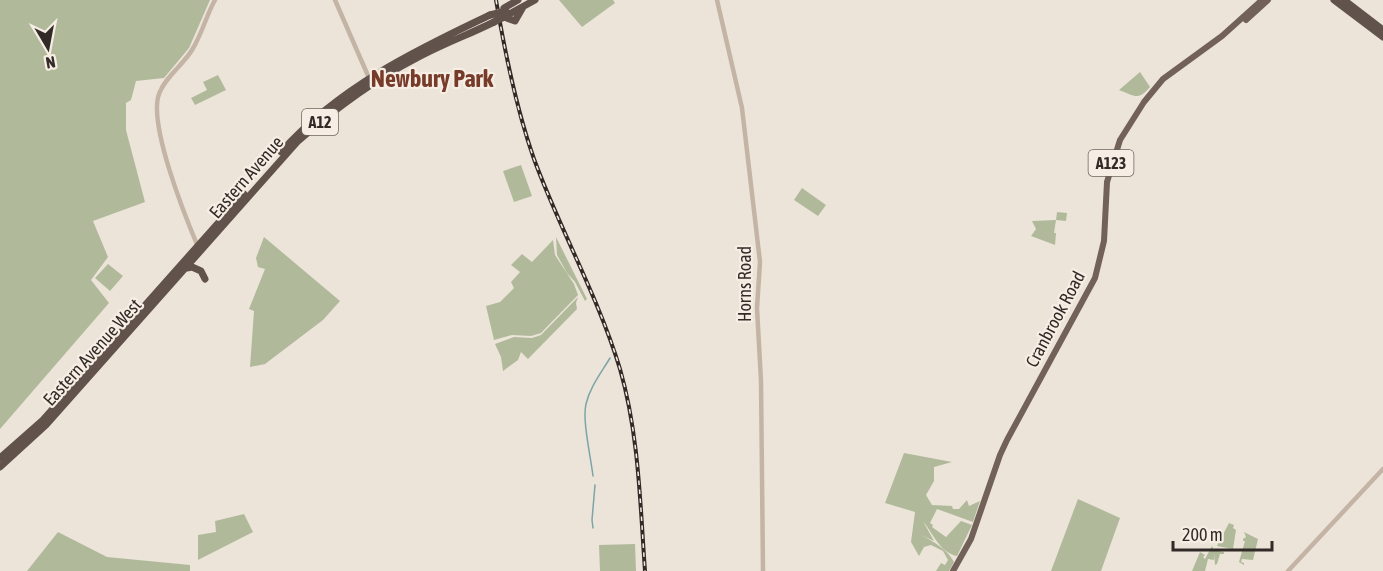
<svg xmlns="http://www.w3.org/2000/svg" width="1383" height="571" font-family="'Asap Condensed',sans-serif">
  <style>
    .green { fill: #b0ba9b }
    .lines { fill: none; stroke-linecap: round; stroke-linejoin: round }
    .stream { stroke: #7ba5a7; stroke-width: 1.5 }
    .tertiary { stroke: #c4b4a6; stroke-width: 4.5 }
    .primary { stroke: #716159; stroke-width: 6 }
    .trunk { stroke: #61524c; stroke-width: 7 }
    .rail-casing { stroke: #312a26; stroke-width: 4 }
    .rail { stroke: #f6eee4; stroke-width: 1.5; stroke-dasharray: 4.5; stroke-linecap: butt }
    .trunk-bridge { stroke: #61524c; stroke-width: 7 }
    .labels { text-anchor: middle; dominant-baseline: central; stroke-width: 4.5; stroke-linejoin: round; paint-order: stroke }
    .shield { fill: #f6eee4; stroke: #6c655f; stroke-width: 1.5 }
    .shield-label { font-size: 16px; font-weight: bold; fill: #312a26 }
    .street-label { font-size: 18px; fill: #312a26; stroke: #f6eee4 }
    .district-label { font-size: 24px; font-weight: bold; fill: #773b29; stroke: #f6eee4 }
  </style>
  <rect width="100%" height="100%" fill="#ede4d9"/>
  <path class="green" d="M 0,0 L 210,0 L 189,48 L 164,78 L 136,81 L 131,100 L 126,103 L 126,130 L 145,202 L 93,221 L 108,257 L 91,280 L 109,303 L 0,429 Z
    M 559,0 L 613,0 L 615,3 L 582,27 Z
    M 1140,72 L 1150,87 C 1138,101 1135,96 1119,90 Z
    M 218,75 L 226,90 L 195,105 L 191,98 L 207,90 L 203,82 Z
    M 521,165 L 532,196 L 514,202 L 503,171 Z
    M 802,188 L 826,205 L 818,216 L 794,200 Z
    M 1057,212 L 1067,213 L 1066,221 L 1056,220 L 1054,233 L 1056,233 L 1055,245 L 1031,236 L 1036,229 L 1032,221 L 1056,220 Z
    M 264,237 L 340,301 L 323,320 L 265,364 L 250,367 L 254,311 L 249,309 L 265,269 L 258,267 L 256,258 Z
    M 556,237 L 587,299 L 585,301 L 575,282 L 567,273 L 557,255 Z
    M 553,240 L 555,255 L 574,284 L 578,295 L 541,333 L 531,336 L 512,335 L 494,340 L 486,306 L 500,302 L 514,288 L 511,282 L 520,272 L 511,265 L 522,254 L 532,262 Z
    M 108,264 L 123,276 L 110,291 L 95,278 Z
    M 578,297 L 576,303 L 577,309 L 528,359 L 521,352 L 518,360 L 503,371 L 501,357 L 495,344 L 514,337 L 532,338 L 541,335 Z
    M 904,453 L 952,462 L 934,467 L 934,481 L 926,495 L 932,505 L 952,506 L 953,509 L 959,509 L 967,500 L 969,506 L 980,501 L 973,522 L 937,509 L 930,523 L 933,525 L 932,527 L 946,537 L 961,521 L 972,525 L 957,556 C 940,553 932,532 923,521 L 934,541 L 921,535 C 934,542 946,548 954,562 L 949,571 L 936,571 L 941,563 L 945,565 L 948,560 L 943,551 L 931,545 L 924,547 L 919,556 L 911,542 L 915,512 L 885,503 Z
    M 1078,499 L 1120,518 L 1101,571 L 1051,571 Z
    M 244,514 L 253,532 L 198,560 L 198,535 L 216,532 L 215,521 Z
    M 1229,523 L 1234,525 L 1233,528 L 1236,530 L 1233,549 L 1217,546 Z
    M 58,532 L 107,557 L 190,565 L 190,571 L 27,571 Z
    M 1244,532 L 1258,539 L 1253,560 L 1242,559 L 1241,562 L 1244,563 L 1244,565 L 1239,562 L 1245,541 L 1243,541 L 1243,539 L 1246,537 Z
    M 635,544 L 636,571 L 600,571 L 599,545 Z
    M 1212,546 L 1214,550 L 1224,552 L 1224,554 L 1220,554 L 1217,564 L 1215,565 L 1214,554 L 1214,560 L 1208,559 L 1205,571 L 1192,571 L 1200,552 L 1205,555 L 1203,557 L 1205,559 Z"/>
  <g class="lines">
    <path class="stream" d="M 593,476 C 591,458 582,420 586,404 C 590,387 601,373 610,358
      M 593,528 L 592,520 L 595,485"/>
    <path class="tertiary" d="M 335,0 L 369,78
      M 717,0 L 742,108 L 760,262 L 757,308 L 761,381 L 763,571
      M 198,247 C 185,216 148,124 159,94 C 165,77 183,65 192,50 C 202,34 206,16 215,0
      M 1288,571 L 1383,469"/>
    <path class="primary" d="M 1246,20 L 1268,0
      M 953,571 L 971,539 L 1000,455 L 1007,440 L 1095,278 L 1104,241 L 1107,182 L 1120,140 L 1144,102 L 1163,79 L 1222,36 L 1262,0"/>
    <path class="trunk" d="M 1334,0 L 1383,37
      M 1344,0 L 1383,30
      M 504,8 L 518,0
      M 504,17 L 535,0
      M 504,17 L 515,21 L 523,7
      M 281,152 C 338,88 414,51 490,15
      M 187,268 L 192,267 L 201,271 L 205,279
      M 0,458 L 42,421 L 244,194
      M 0,467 L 46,425 L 298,141 C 334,110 372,81 415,59 C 440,45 468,35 494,22"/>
    <defs>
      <path id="rail" d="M 496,0 C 505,53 516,108 534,159 C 560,230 598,296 620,369 C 639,435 640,503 645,571"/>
    </defs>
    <use href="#rail" class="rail-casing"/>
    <use href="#rail" class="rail"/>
    <path class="trunk-bridge" d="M 490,15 L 506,11
      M 494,22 L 504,17"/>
  </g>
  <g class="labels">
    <g class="shield">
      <rect x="302" y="109" width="36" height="26" rx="4.5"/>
      <rect x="1088.5" y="150" width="45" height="26" rx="4.5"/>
    </g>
    <g class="shield-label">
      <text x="320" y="122">A12</text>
      <text x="1111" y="163">A123</text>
    </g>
    <g class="street-label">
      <text transform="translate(246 177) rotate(-49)">Eastern Avenue</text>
      <text transform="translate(744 284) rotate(-90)">Horns Road</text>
      <text transform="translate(1055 319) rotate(-62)">Cranbrook Road</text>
      <text transform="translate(92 352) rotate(-48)">Eastern Avenue West</text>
    </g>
    <g class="district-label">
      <text x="432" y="78">Newbury Park</text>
    </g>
  </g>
  <g transform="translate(48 48) rotate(170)" stroke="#f6eee4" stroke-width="4.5" paint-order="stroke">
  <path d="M0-4.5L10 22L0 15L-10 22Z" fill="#312a26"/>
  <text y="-9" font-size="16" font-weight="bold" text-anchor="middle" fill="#312a26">N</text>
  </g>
  <path d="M1173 541v9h99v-9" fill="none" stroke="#312a26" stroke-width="3"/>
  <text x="1182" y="541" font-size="18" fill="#312a26" stroke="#f6eee4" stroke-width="4.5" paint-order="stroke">200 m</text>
</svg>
